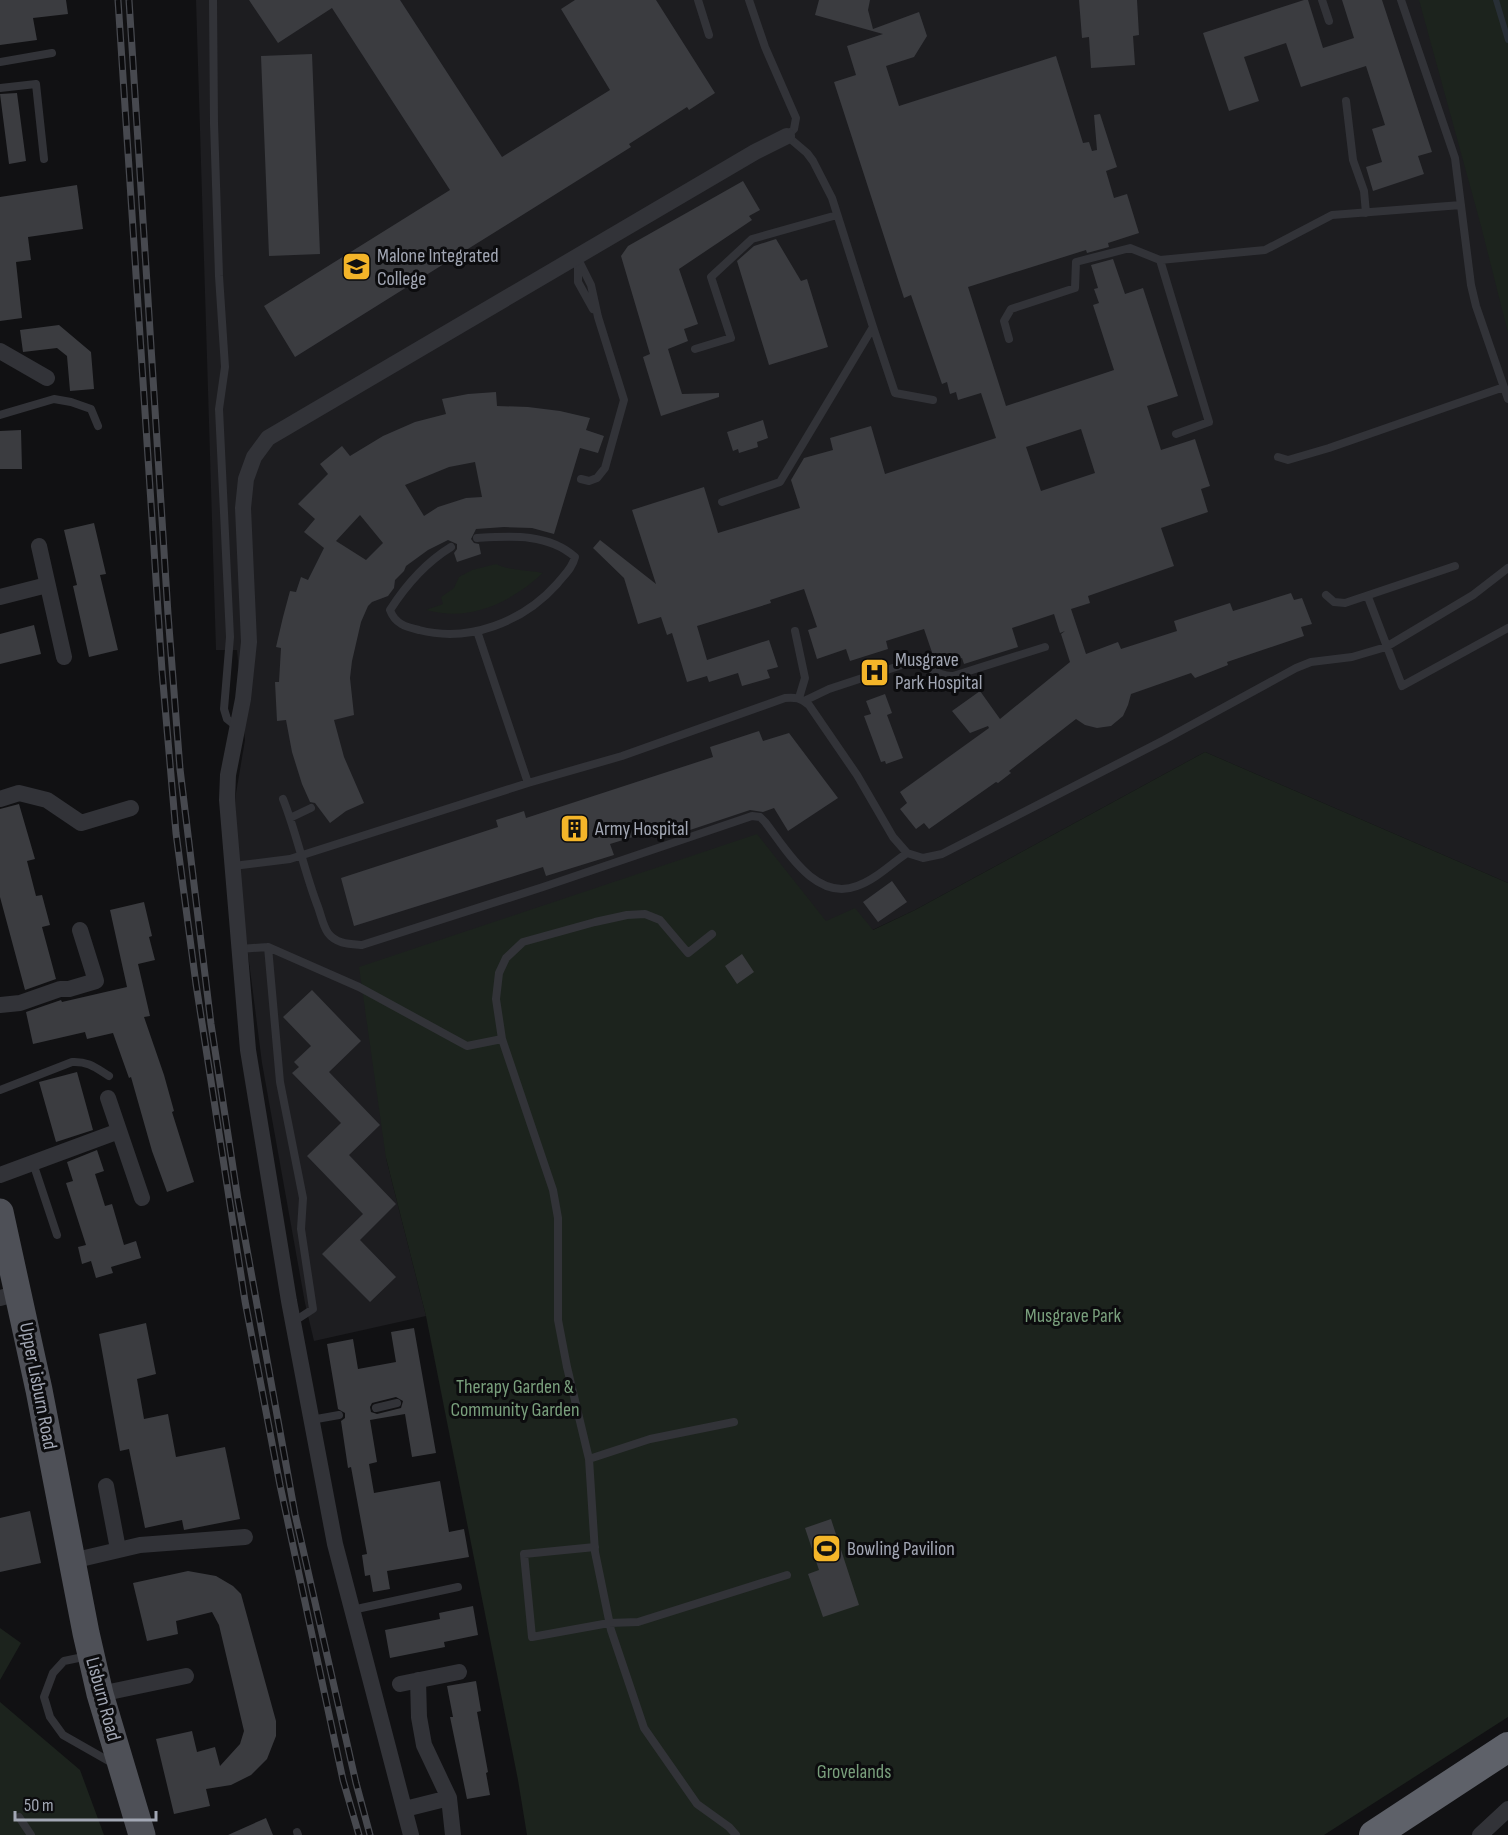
<svg xmlns="http://www.w3.org/2000/svg" width="1508" height="1835" font-family="'Sofia Sans Condensed',sans-serif">
  <style>
    .built { fill: #1d1d20 }
    .green { fill: #1c231d }
    .lines { fill: none; stroke-linecap: round; stroke-linejoin: round }
    .stream { stroke: #282f36; stroke-width: 6 }
    .building { fill: #3b3c40; fill-rule: evenodd }
    .lane { stroke: #323338; stroke-width: 8 }
    .street { stroke: #323338; stroke-width: 16 }
    .primary { stroke: #4e5057; stroke-width: 27 }
    .highway { stroke: #5e6169; stroke-width: 30 }
    .rail-casing { stroke: #47494f; stroke-width: 7 }
    .rail { stroke: #0c0c0e; stroke-width: 4.5; stroke-dasharray: 14; stroke-linecap: butt }
    .labels { text-anchor: middle; dominant-baseline: central; stroke-width: 6; stroke-linejoin: round; paint-order: stroke }
    .poi-label { font-size: 20px; fill: #a2a7b4; stroke: #0c0c0e; text-anchor: start }
    .park-label { font-size: 20px; fill: #799f7c; stroke: #0c0c0e }
    .street-label { font-size: 20px; fill: #a2a7b4; stroke: #0c0c0e }
  </style>
  <rect width="100%" height="100%" fill="#111113"/>
  <path class="built" d="M 196,0 L 1438,0 L 1508,271 L 1508,883 L 1205,752 L 915,910 L 386,1158 L 426,1316 L 314,1341 L 305,1303 L 262,1063 L 242,907 L 233,811 L 245,740 L 237,650 L 216,650 Z"/>
  <path class="green" d="M 1419,0 L 1508,0 L 1508,333 L 1481,226 Z
    M 496,564 C 511,571 527,570 543,573 C 510,603 471,622 426,610 L 443,604 L 441,597 L 454,588 L 459,577 L 472,570 Z
    M 1205,752 L 1508,883 L 1508,1717 L 1324,1835 L 527,1835 L 518,1780 L 426,1316 L 386,1158 L 359,967 L 757,834 L 826,921 L 855,908 L 873,930 L 915,910 Z
    M 0,1628 L 21,1643 L 0,1680 Z
    M 0,1702 L 80,1770 L 104,1835 L 0,1835 Z"/>
  <g class="lines">
    <path class="stream" d="M 1496,0 L 1508,40"/>
  </g>
  <path class="building" d="M 0,0 L 66,0 L 68,14 L 33,18 L 37,40 L 0,45 Z
    M 249,0 L 400,0 L 502,157 L 610,90 L 561,9 L 575,0 L 656,0 L 715,93 L 689,110 L 687,107 L 629,144 L 631,147 L 295,357 L 264,306 L 450,190 L 332,8 L 278,43 Z
    M 819,0 L 870,0 L 868,10 L 873,29 L 919,12 L 927,36 L 914,57 L 886,66 L 899,106 L 1056,56 L 1083,143 L 1089,142 L 1092,151 L 1097,150 L 1094,115 L 1100,114 L 1117,167 L 1106,171 L 1114,198 L 1127,194 L 1139,233 L 1108,243 L 1109,247 L 1087,253 L 1086,250 L 968,287 L 1006,406 L 1114,370 L 1093,305 L 1099,303 L 1094,289 L 1098,288 L 1091,265 L 1113,259 L 1125,294 L 1143,288 L 1178,396 L 1147,406 L 1161,450 L 1195,439 L 1210,486 L 1201,489 L 1208,512 L 1161,528 L 1174,566 L 1088,596 L 1090,603 L 1071,609 L 1086,654 L 1118,642 L 1121,649 L 1177,631 L 1174,621 L 1230,603 L 1233,611 L 1291,593 L 1294,600 L 1302,598 L 1312,624 L 1301,627 L 1304,636 L 1227,662 L 1228,665 L 1195,678 L 1191,673 L 1131,694 L 1128,705 L 1123,716 L 1111,726 L 1097,728 L 1085,725 L 1076,719 L 1009,771 L 1011,773 L 998,783 L 996,782 L 929,829 L 924,823 L 916,829 L 900,809 L 907,803 L 900,792 L 989,728 L 988,726 L 970,733 L 952,711 L 980,691 L 1000,719 L 1070,662 L 1061,634 L 1065,631 L 1060,633 L 1054,614 L 1012,628 L 1018,647 L 964,664 L 962,658 L 938,666 L 936,664 L 924,629 L 886,641 L 888,649 L 850,661 L 846,649 L 817,659 L 808,630 L 817,627 L 804,589 L 770,600 L 771,603 L 697,626 L 707,660 L 769,640 L 778,667 L 767,670 L 770,678 L 742,686 L 738,673 L 709,682 L 707,676 L 687,682 L 672,633 L 667,635 L 661,617 L 638,624 L 624,578 L 593,548 L 600,540 L 656,584 L 632,510 L 704,487 L 718,533 L 800,508 L 791,480 L 804,458 L 833,450 L 830,438 L 871,426 L 885,474 L 996,438 L 981,393 L 958,400 L 956,392 L 950,394 L 947,382 L 942,384 L 911,295 L 904,298 L 834,82 L 856,75 L 847,46 L 883,34 L 815,15 ZM 1081,429 L 1095,473 L 1041,491 L 1026,447 Z
    M 1079,0 L 1137,0 L 1139,35 L 1133,36 L 1135,65 L 1091,68 L 1089,37 L 1082,38 Z
    M 1304,0 L 1308,0 L 1323,48 L 1354,38 L 1342,0 L 1382,0 L 1432,152 L 1418,156 L 1424,174 L 1373,191 L 1366,167 L 1382,162 L 1372,129 L 1385,125 L 1366,66 L 1301,87 L 1286,43 L 1244,57 L 1259,101 L 1229,111 L 1203,33 Z
    M 312,54 L 320,254 L 269,256 L 261,56 Z
    M 17,93 L 26,161 L 9,164 L 0,94 Z
    M 743,181 L 760,210 L 749,216 L 752,220 L 679,269 L 698,324 L 684,329 L 688,341 L 668,349 L 682,394 L 719,393 L 719,397 L 661,416 L 643,357 L 650,354 L 621,256 L 628,246 Z
    M 77,185 L 83,229 L 28,237 L 31,260 L 16,262 L 22,318 L 0,321 L 0,197 Z
    M 776,239 L 801,281 L 807,279 L 828,347 L 769,365 L 737,261 L 754,246 Z
    M 59,325 L 91,352 L 94,389 L 70,391 L 67,356 L 57,348 L 23,352 L 20,330 Z
    M 496,392 L 497,406 L 528,407 L 560,411 L 590,418 L 586,430 L 604,436 L 598,453 L 580,448 L 554,534 L 532,528 L 504,527 L 476,529 L 471,539 L 474,543 L 479,544 L 481,554 L 457,562 L 454,553 L 457,549 L 457,544 L 448,540 L 428,550 L 406,566 L 404,571 L 395,580 L 394,588 L 388,596 L 372,602 L 368,606 L 361,622 L 352,661 L 350,678 L 354,715 L 334,720 L 344,757 L 364,803 L 346,811 L 330,823 L 315,803 L 310,802 L 302,784 L 292,752 L 286,720 L 277,721 L 275,682 L 279,682 L 281,648 L 276,647 L 283,617 L 290,591 L 296,592 L 301,577 L 308,580 L 324,548 L 304,532 L 315,519 L 298,504 L 328,474 L 320,464 L 342,446 L 350,456 L 383,436 L 415,422 L 446,414 L 442,399 L 468,394 ZM 475,462 L 482,497 L 466,498 L 438,507 L 424,516 L 405,485 L 449,467 ZM 360,515 L 383,543 L 366,560 L 336,541 Z
    M 763,420 L 768,438 L 757,442 L 758,447 L 739,453 L 738,449 L 733,451 L 727,432 Z
    M 21,430 L 22,469 L 0,469 L 0,431 Z
    M 94,523 L 106,574 L 100,575 L 118,650 L 89,657 L 73,586 L 77,585 L 64,530 Z
    M 34,625 L 41,654 L 0,664 L 0,634 Z
    M 885,694 L 892,713 L 887,715 L 903,758 L 886,764 L 885,761 L 881,762 L 864,716 L 871,714 L 866,701 Z
    M 759,731 L 763,741 L 789,733 L 838,798 L 788,831 L 774,808 L 763,812 L 750,810 L 675,835 L 672,825 L 610,844 L 614,855 L 546,876 L 543,867 L 354,926 L 341,878 L 498,827 L 496,820 L 524,811 L 526,818 L 713,757 L 710,747 Z
    M 19,804 L 35,859 L 27,861 L 36,896 L 42,895 L 50,925 L 42,927 L 56,979 L 25,990 L 0,897 L 0,809 Z
    M 892,881 L 907,902 L 878,922 L 863,902 Z
    M 144,902 L 152,936 L 149,937 L 155,960 L 138,964 L 150,1016 L 144,1017 L 164,1075 L 174,1111 L 172,1112 L 194,1182 L 167,1192 L 152,1151 L 131,1077 L 129,1078 L 113,1033 L 87,1039 L 85,1032 L 33,1044 L 26,1012 L 61,1000 L 62,1002 L 127,987 L 110,910 Z
    M 742,954 L 754,972 L 737,984 L 725,966 Z
    M 312,990 L 361,1041 L 329,1072 L 380,1125 L 349,1155 L 396,1204 L 360,1240 L 396,1277 L 370,1302 L 322,1254 L 363,1214 L 307,1156 L 341,1123 L 292,1073 L 299,1067 L 294,1062 L 311,1046 L 283,1017 Z
    M 77,1072 L 93,1130 L 56,1142 L 39,1082 Z
    M 97,1150 L 104,1171 L 95,1174 L 105,1206 L 112,1204 L 124,1245 L 136,1241 L 141,1258 L 111,1267 L 113,1273 L 96,1278 L 91,1261 L 82,1264 L 78,1247 L 86,1245 L 66,1183 L 73,1181 L 67,1162 Z
    M 146,1323 L 156,1374 L 137,1379 L 144,1419 L 168,1414 L 176,1457 L 225,1447 L 240,1519 L 184,1530 L 182,1520 L 145,1528 L 129,1449 L 120,1451 L 99,1334 Z
    M 414,1328 L 436,1453 L 412,1457 L 405,1414 L 370,1420 L 377,1462 L 369,1464 L 374,1493 L 440,1481 L 449,1532 L 464,1529 L 469,1557 L 387,1571 L 390,1589 L 373,1592 L 370,1575 L 365,1576 L 362,1555 L 367,1554 L 351,1467 L 348,1468 L 341,1421 L 345,1418 L 345,1413 L 338,1409 L 327,1344 L 353,1339 L 358,1369 L 396,1362 L 391,1332 ZM 396,1397 L 403,1401 L 401,1408 L 377,1414 L 371,1412 L 370,1407 L 372,1403 Z
    M 30,1511 L 41,1563 L 0,1572 L 0,1518 Z
    M 831,1519 L 859,1605 L 823,1617 L 808,1574 L 819,1570 L 805,1528 Z
    M 188,1571 L 216,1576 L 233,1586 L 241,1594 L 276,1721 L 276,1736 L 267,1759 L 251,1775 L 231,1785 L 206,1789 L 210,1806 L 174,1814 L 156,1739 L 192,1731 L 197,1752 L 215,1747 L 220,1766 L 240,1744 L 244,1731 L 219,1625 L 212,1612 L 176,1621 L 178,1634 L 147,1641 L 133,1583 Z
    M 473,1606 L 478,1635 L 444,1642 L 445,1647 L 390,1658 L 385,1630 L 440,1619 L 439,1613 Z
    M 476,1681 L 481,1711 L 477,1712 L 488,1772 L 486,1773 L 490,1795 L 467,1799 L 450,1717 L 453,1717 L 447,1686 Z
    M 266,1818 L 273,1835 L 228,1835 Z"/>
  <g class="lines">
    <path class="lane" d="M 213,0 L 214,123 L 219,276 L 225,367 L 219,409 L 230,637 L 224,709 L 227,719 L 237,727
      M 698,0 L 709,35
      M 1322,0 L 1329,21
      M 1401,0 L 1455,158 L 1471,285 L 1476,306 L 1508,399
      M 0,62 L 52,53
      M 0,88 L 36,84 L 44,159
      M 1346,101 L 1353,160 L 1364,191 L 1366,213
      M 577,257 L 591,285 L 598,317 L 624,400 L 605,468 L 597,478 L 589,481 L 581,479
      M 578,260 L 578,282 L 593,309
      M 1160,260 L 1209,422 L 1176,434
      M 873,327 L 895,393 L 933,400
      M 1009,339 L 1004,321 L 1011,309 L 1075,288 L 1076,262 L 1130,248 L 1160,260 L 1265,250 L 1332,215 L 1461,205
      M 695,349 L 731,338 L 711,277 L 752,239 L 837,215
      M 0,415 L 54,399 L 71,402 L 91,409 L 98,426
      M 1278,457 L 1288,460 L 1329,448 L 1504,387
      M 722,502 L 780,482 L 873,327 L 832,198 L 813,161 L 807,153 L 787,136 L 794,129 L 796,118 L 765,47 L 749,0
      M 451,547 C 425,563 406,585 390,610 C 395,624 406,627 419,630 C 469,643 523,622 557,584 C 564,575 572,569 575,557 C 548,533 511,536 477,538
      M 1326,595 L 1334,602 L 1345,603 L 1455,566
      M 1368,597 L 1402,686 L 1508,628
      M 477,631 L 528,783
      M 795,631 L 805,678 L 799,698
      M 804,701 L 829,689 L 911,662 C 927,662 936,677 953,676 L 1045,647
      M 283,799 C 297,834 304,871 318,907 C 321,915 323,926 328,933 C 336,944 350,944 362,945 L 543,887 L 752,816 L 760,817 L 765,822 C 786,849 815,902 857,886 C 875,880 891,864 907,853
      M 290,818 L 311,808
      M 233,866 L 290,859 L 528,783 L 622,756 L 785,698 C 795,697 801,698 809,705 L 857,775 L 893,837 L 907,853 L 923,858 L 942,854 L 1164,740 L 1296,668 L 1311,662 L 1352,657 L 1386,647 L 1473,595 L 1508,568
      M 712,934 L 688,953 L 660,920 L 645,914 L 627,915 L 595,922 L 523,942 L 506,958 L 499,973 L 496,999 L 502,1039 L 553,1190 L 558,1218 L 558,1320 L 567,1367 L 589,1459 L 595,1552 L 611,1630 L 644,1728 L 697,1804 L 729,1827 L 736,1835
      M 268,947 L 280,1082 L 303,1198 L 301,1229 L 313,1309 L 293,1322
      M 240,949 L 268,947 L 359,987 L 467,1046 L 502,1039
      M 0,1090 L 72,1062 C 88,1061 96,1068 109,1076
      M 33,1163 L 57,1235
      M 376,1408 L 397,1403
      M 311,1420 L 339,1415
      M 589,1459 L 650,1439 L 734,1422
      M 595,1547 L 524,1554 L 532,1637 L 609,1623 L 638,1622 L 787,1575
      M 352,1610 L 458,1587
      M 88,1656 L 64,1661 L 53,1673 L 44,1697 L 50,1717 L 63,1735 L 114,1764
      M 19,1817 L 31,1835
      M 297,1832 L 298,1835"/>
    <path class="street" d="M 0,351 L 47,378
      M 39,546 L 64,657
      M 0,597 L 47,585
      M 0,799 L 19,793 L 47,800 L 81,823 L 131,808
      M 0,1005 L 20,1003 L 60,989 L 69,989 L 96,981 L 80,930
      M 108,1098 L 142,1198
      M 0,1175 L 119,1131
      M 0,1298 L 19,1293
      M 106,1486 L 118,1549
      M 72,1561 L 140,1545 L 245,1537
      M 418,1680 L 419,1717 L 424,1745 L 449,1798 L 453,1835
      M 400,1684 L 459,1672
      M 100,1694 L 186,1676
      M 405,1809 L 449,1798
      M 411,1835 L 335,1544 L 289,1301 L 248,1050 L 227,800 L 228,775 L 243,699 L 249,642 L 243,508 L 246,479 L 254,457 L 268,438 L 755,152 L 787,136
      M 1480,1835 L 1508,1809"/>
    <path class="primary" d="M 0,1212 L 39,1390 L 86,1633 L 100,1694 L 142,1835"/>
    <path class="highway" d="M 1374,1835 L 1508,1747"/>
    <defs>
      <path id="rail" d="M 118,0 L 162,671 L 176,833 L 196,984 L 245,1301 L 280,1485 L 343,1780 L 359,1835
        M 129,0 L 168,614 L 180,769 L 211,1024 L 238,1200 L 295,1514 L 356,1783 L 370,1835"/>
    </defs>
    <use href="#rail" class="rail-casing"/>
    <use href="#rail" class="rail"/>
  </g>
  <defs>
    <symbol id="school-square" viewBox="-11 -11 22 22"><rect x="-9" y="-9" width="18" height="18" rx="4" fill="#f4b529" stroke="#0c0c0e"/><path d="M0-5L7-2L0 1L-7-2ZM-4 1L0 2.5L4 1V4Q0 6-4 4Z" fill="#111"/></symbol>
    <symbol id="hospital-square" viewBox="-11 -11 22 22"><rect x="-9" y="-9" width="18" height="18" rx="4" fill="#f4b529" stroke="#0c0c0e"/><path d="M-5-5h3v3.5h4V-5h3V5h-3V1.5h-4V5h-3Z" fill="#111"/></symbol>
    <symbol id="building-square" viewBox="-11 -11 22 22"><rect x="-9" y="-9" width="18" height="18" rx="4" fill="#f4b529" stroke="#0c0c0e"/><path d="M-4-6H4V6H1V3H-1V6H-4ZM-2.5-4.3h1.7v1.8h-1.7ZM.8-4.3h1.7v1.8H.8ZM-2.5-1h1.7V.8h-1.7ZM.8-1h1.7V.8H.8Z" fill="#111"/></symbol>
    <symbol id="stadium-square" viewBox="-11 -11 22 22"><rect x="-9" y="-9" width="18" height="18" rx="4" fill="#f4b529" stroke="#0c0c0e"/><path d="M0-5a6.5 5 0 1 0 0 10a6.5 5 0 1 0 0-10ZM-3.5-1.8h7v3.6h-7Z" fill="#111"/></symbol>
  </defs>
  <g fill-rule="evenodd">
    <use href="#school-square" x="340" y="250" width="33" height="33"/>
    <use href="#hospital-square" x="858" y="656" width="33" height="33"/>
    <use href="#building-square" x="558" y="812" width="33" height="33"/>
    <use href="#stadium-square" x="810" y="1532" width="33" height="33"/>
  </g>
  <g class="labels">
    <g class="poi-label">
      <text x="377" y="256">Malone Integrated<tspan x="377" dy="23">College</tspan></text>
      <text x="895" y="660">Musgrave<tspan x="895" dy="23">Park Hospital</tspan></text>
      <text x="595" y="829">Army Hospital</text>
      <text x="847" y="1549">Bowling Pavilion</text>
    </g>
    <g class="park-label">
      <text x="1073" y="1316">Musgrave Park</text>
      <text x="515" y="1387">Therapy Garden &amp;<tspan x="515" dy="23">Community Garden</tspan></text>
      <text x="854" y="1772">Grovelands</text>
    </g>
    <g class="street-label">
      <text transform="translate(38 1386) rotate(79)">Upper Lisburn Road</text>
      <text transform="translate(103 1699) rotate(75)">Lisburn Road</text>
    </g>
  </g>
  <path d="M15 1811v9h141v-9" fill="none" stroke="#a2a7b4" stroke-width="3"/>
  <text x="24" y="1811" font-size="18" fill="#a2a7b4" stroke="#0c0c0e" stroke-width="4.5" paint-order="stroke">50 m</text>
</svg>
